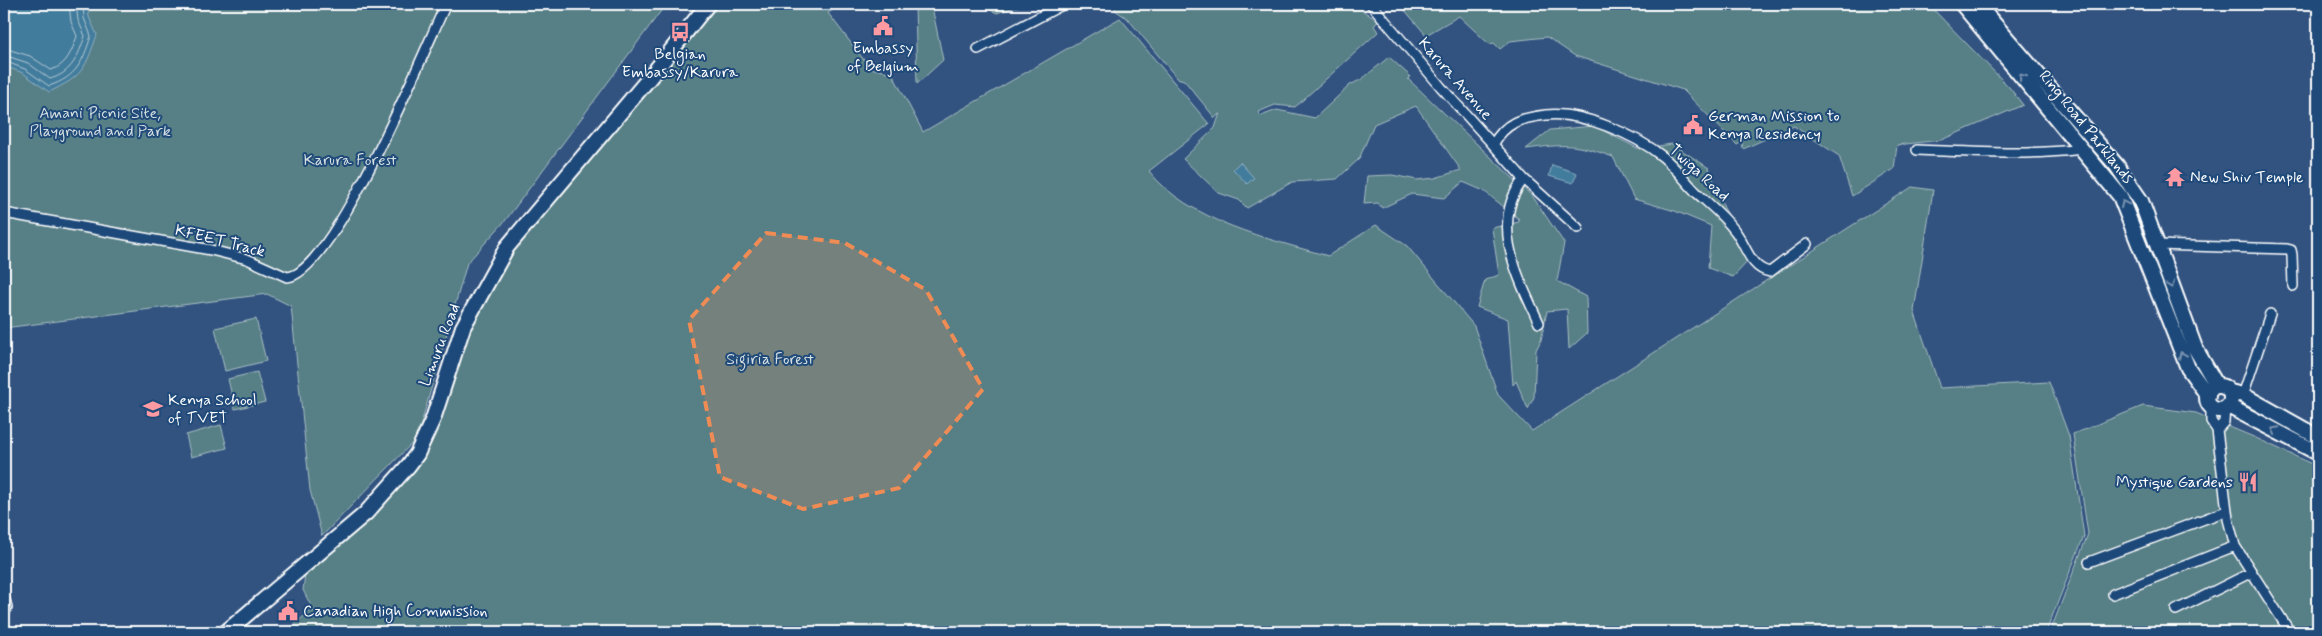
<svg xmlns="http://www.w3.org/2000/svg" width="2322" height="636" font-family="Mynerve,sans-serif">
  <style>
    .green { fill: #567f86; stroke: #aabfc2 }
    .water { fill: #427b9c; stroke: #8eb0c4 }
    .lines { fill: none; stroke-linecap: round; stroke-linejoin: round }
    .shore { stroke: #b3cad7; stroke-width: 1 }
    .street-casing { stroke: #fff; stroke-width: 12 }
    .secondary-casing { stroke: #fff; stroke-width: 18 }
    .street { stroke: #1f4a7a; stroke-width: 9 }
    .secondary { stroke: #1f4a7a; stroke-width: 14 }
    .oneway { stroke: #7992af }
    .marked { fill: #ef8b55; fill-opacity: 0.2; stroke: #ef8b55; stroke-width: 4; stroke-dasharray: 10 6; stroke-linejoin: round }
    .labels { text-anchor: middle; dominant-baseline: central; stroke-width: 4; stroke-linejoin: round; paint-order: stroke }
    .poi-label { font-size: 16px; fill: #fff; stroke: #1f4a7a; text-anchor: start }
    .street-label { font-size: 16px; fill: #fff; stroke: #1f4a7a }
    .park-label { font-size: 16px; fill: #d5dfe1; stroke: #1f4a7a }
  </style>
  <rect width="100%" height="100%" fill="#325380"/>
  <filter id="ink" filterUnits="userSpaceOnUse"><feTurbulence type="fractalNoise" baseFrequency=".02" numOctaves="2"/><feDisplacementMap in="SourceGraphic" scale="10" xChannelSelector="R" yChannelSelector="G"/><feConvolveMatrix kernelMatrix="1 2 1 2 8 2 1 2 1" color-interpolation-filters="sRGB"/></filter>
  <g filter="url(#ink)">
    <path class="green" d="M 4,4 L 666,4 L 505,221 L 467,263 L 417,438 L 322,536 L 310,490 L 291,306 L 267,294 L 4,328 Z
      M 706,4 L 842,4 L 828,13 L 870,68 L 892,73 L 923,132 L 1120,18 L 1209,124 L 1149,171 C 1188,221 1269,239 1328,256 L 1376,225 L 1407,246 L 1474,326 L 1498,395 L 1532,431 L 1912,187 L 1933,190 L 1914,311 L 1940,388 L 2049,382 L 2069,436 L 2084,536 L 2046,632 L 324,632 L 321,626 L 314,632 L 286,632 L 311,610 L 314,612 L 303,590 L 307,558 L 380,490 L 422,447 L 484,283 Z
      M 915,4 L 938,4 L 932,7 L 943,60 L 917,84 Z
      M 978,4 L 1024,4 L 997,13 Z
      M 1114,4 L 1358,4 L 1362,10 L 1378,21 L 1374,26 L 1378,32 L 1295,107 L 1275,105 L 1258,112 L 1261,116 L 1277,110 L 1315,118 L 1350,85 L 1362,79 L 1389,57 L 1410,76 L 1408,79 L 1533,197 L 1564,243 L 1557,281 L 1586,297 L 1587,333 L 1569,349 L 1567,309 L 1547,311 L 1541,340 L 1536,350 L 1534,397 L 1528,409 L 1516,381 L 1513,385 L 1508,319 L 1477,307 L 1485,280 L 1499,275 L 1492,228 L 1519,222 L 1519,219 L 1484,191 L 1463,182 L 1444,198 L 1412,194 L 1382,208 L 1378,203 L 1364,204 L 1367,176 L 1392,175 L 1417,180 L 1435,178 L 1461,170 L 1416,106 L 1374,124 L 1359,159 L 1337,179 L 1292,182 L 1247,208 L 1239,200 L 1219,193 L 1183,159 L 1215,128 L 1220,113 L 1215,118 L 1184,80 L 1177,78 L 1128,19 L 1115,10 Z
      M 1414,4 L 1928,4 L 2009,87 L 2023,105 L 1941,140 L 1897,145 L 1894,169 L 1852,196 L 1839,156 L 1794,126 L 1743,149 L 1742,142 L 1737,145 L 1683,90 L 1575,56 L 1547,37 L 1510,41 L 1500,49 L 1494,43 L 1489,44 L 1459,16 L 1426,35 L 1403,8 Z
      M 1594,126 L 1639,149 L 1672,144 L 1709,168 L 1724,208 L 1753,256 L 1733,277 L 1708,268 L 1711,226 L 1675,211 L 1634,199 L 1613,157 C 1575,143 1565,144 1526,149 L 1550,130 Z
      M 256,319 L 266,361 L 225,371 L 215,328 Z
      M 257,372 L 265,402 L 235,409 L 228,379 Z
      M 2143,406 L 2196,413 L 2256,438 L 2318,467 L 2318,632 L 2050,632 L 2088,534 L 2073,434 Z
      M 221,425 L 227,448 L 191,457 L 186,435 Z"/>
    <path class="water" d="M 4,4 L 87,4 L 89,17 L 97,35 C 85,69 83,76 49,92 L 23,73 L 4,66 Z
      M 1240,162 L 1254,178 L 1247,184 L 1233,169 Z
      M 1552,165 L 1577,173 L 1573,183 L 1549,176 Z"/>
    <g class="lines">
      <path class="shore" d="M 4,48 L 30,56 L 51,70 C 67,65 72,51 77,36 L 71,22 L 69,4
        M 4,55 L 28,63 L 50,79 C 72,73 78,56 85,36 L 78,20 L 76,4
        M 4,61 L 25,69 L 49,86 C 77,77 83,61 91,36 L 84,18 L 83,4"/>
      <defs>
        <path id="street" d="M 1371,4 L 1441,87 L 1524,179 C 1488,223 1519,279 1539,323
          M 978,49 L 1064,4
          M 1493,145 C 1505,122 1521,118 1546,115 C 1581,111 1636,135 1663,157 C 1675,167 1685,181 1697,193 C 1710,205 1724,216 1735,231 C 1746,245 1750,269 1770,272 L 1807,244
          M 1917,150 C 1973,152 2027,156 2082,149
          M 1524,179 L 1578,228
          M 4,213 L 211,250 L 247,259 L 287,277 C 333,275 425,48 446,4
          M 2157,245 L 2287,249 L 2291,250 L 2292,255 L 2293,286
          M 2243,395 L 2270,314
          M 2211,406 L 2211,421 L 2217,430
          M 2217,430 L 2228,519 L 2235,546 L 2290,632
          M 2217,430 L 2224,422 L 2225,408
          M 2089,562 L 2226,511
          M 2113,594 L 2235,546
          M 4,596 L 7,607 L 4,615
          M 2176,610 L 2252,572"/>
        <path id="secondary" d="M 1962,4 L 2120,196 L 2188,368 L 2208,396
          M 1977,4 L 2117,166 L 2141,201 L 2195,348 L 2217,386
          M2207 398a12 12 0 1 1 24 0a12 12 0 1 1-24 0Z
          M 2230,392 L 2243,395 L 2318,437
          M 2228,406 L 2318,453
          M 226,632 L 366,513 L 408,466 L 417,454 L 433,419 L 463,327 L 507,247 L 651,76 L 708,4"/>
      </defs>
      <use href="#street" class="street-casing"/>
      <use href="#secondary" class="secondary-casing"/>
      <use href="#street" class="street"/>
      <use href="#secondary" class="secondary"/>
    </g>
    <defs><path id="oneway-chevron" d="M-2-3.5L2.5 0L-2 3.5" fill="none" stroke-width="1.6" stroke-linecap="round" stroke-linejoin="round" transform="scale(1.25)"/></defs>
    <g class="oneway">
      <use href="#oneway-chevron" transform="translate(2022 77) rotate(-129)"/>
      <use href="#oneway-chevron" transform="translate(2124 204) rotate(-115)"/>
      <use href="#oneway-chevron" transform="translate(2171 285) rotate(69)"/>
      <use href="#oneway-chevron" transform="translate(2182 355) rotate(-113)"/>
      <use href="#oneway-chevron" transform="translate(2275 430) rotate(-152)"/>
    </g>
  </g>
  <path class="marked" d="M 766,233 L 845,243 L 926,290 L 983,389 L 899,488 L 803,509 L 720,477 L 689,320 Z"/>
  <defs>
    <symbol id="civic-bare" viewBox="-9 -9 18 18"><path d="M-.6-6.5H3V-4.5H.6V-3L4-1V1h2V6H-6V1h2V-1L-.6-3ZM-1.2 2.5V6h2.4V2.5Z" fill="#ff9aa2" stroke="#1f4a7a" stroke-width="2.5" paint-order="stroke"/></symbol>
    <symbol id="bus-bare" viewBox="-9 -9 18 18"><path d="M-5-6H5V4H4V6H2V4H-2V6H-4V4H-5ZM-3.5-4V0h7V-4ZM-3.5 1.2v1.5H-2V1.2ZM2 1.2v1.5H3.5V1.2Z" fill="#ff9aa2" stroke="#1f4a7a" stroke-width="2.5" paint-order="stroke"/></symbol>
    <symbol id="temple-bare" viewBox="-9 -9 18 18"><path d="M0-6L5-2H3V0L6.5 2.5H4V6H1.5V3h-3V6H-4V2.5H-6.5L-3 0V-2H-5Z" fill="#ff9aa2" stroke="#1f4a7a" stroke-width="2.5" paint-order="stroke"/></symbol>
    <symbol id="university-bare" viewBox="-9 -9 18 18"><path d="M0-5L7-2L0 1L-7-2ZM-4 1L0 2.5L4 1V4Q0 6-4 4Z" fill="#ff9aa2" stroke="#1f4a7a" stroke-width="2.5" paint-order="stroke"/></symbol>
    <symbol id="restaurant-bare" viewBox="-9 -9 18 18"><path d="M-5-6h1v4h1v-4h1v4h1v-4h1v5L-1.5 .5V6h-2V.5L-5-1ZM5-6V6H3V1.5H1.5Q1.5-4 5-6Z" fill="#ff9aa2" stroke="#1f4a7a" stroke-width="2.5" paint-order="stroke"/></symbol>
  </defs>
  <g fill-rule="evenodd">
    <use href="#civic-bare" x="869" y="12" width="28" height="28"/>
    <use href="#bus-bare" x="666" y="18" width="28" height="28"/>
    <use href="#civic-bare" x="1679" y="111" width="28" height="28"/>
    <use href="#temple-bare" x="2161" y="163" width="28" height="28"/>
    <use href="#university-bare" x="139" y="395" width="28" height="28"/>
    <use href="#restaurant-bare" x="2234" y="468" width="28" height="28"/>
    <use href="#civic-bare" x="274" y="597" width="28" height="28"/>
  </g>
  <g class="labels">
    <g class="poi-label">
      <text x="883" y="48" text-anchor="middle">Embassy<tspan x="883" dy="18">of Belgium</tspan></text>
      <text x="680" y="54" text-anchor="middle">Belgian<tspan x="680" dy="18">Embassy/Karura</tspan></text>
      <text x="1708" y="116">German Mission to<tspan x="1708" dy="18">Kenya Residency</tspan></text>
      <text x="2190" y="177">New Shiv Temple</text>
      <text x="168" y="400">Kenya School<tspan x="168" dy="18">of TVET</tspan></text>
      <text x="2233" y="482" text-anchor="end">Mystique Gardens</text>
      <text x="303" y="611">Canadian High Commission</text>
    </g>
    <g class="street-label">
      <text transform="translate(1455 79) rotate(49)">Karura Avenue</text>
      <text transform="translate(2086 127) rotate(51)">Ring Road Parklands</text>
      <text transform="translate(1699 173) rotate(43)">Twiga Road</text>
      <text transform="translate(220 241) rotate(14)">KFEET Track</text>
      <text transform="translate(440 345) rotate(-69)">Limuru Road</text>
    </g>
    <g class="park-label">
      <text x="100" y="113">Amani Picnic Site,<tspan x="100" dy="18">Playground and Park</tspan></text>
      <text x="350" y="160">Karura Forest</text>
      <text x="770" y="359">Sigiria Forest</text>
    </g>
  </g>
  <rect width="2322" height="636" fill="none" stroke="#1f4a7a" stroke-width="20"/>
  <rect x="10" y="10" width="2302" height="616" fill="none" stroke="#fff" stroke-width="2" filter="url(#ink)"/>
</svg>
